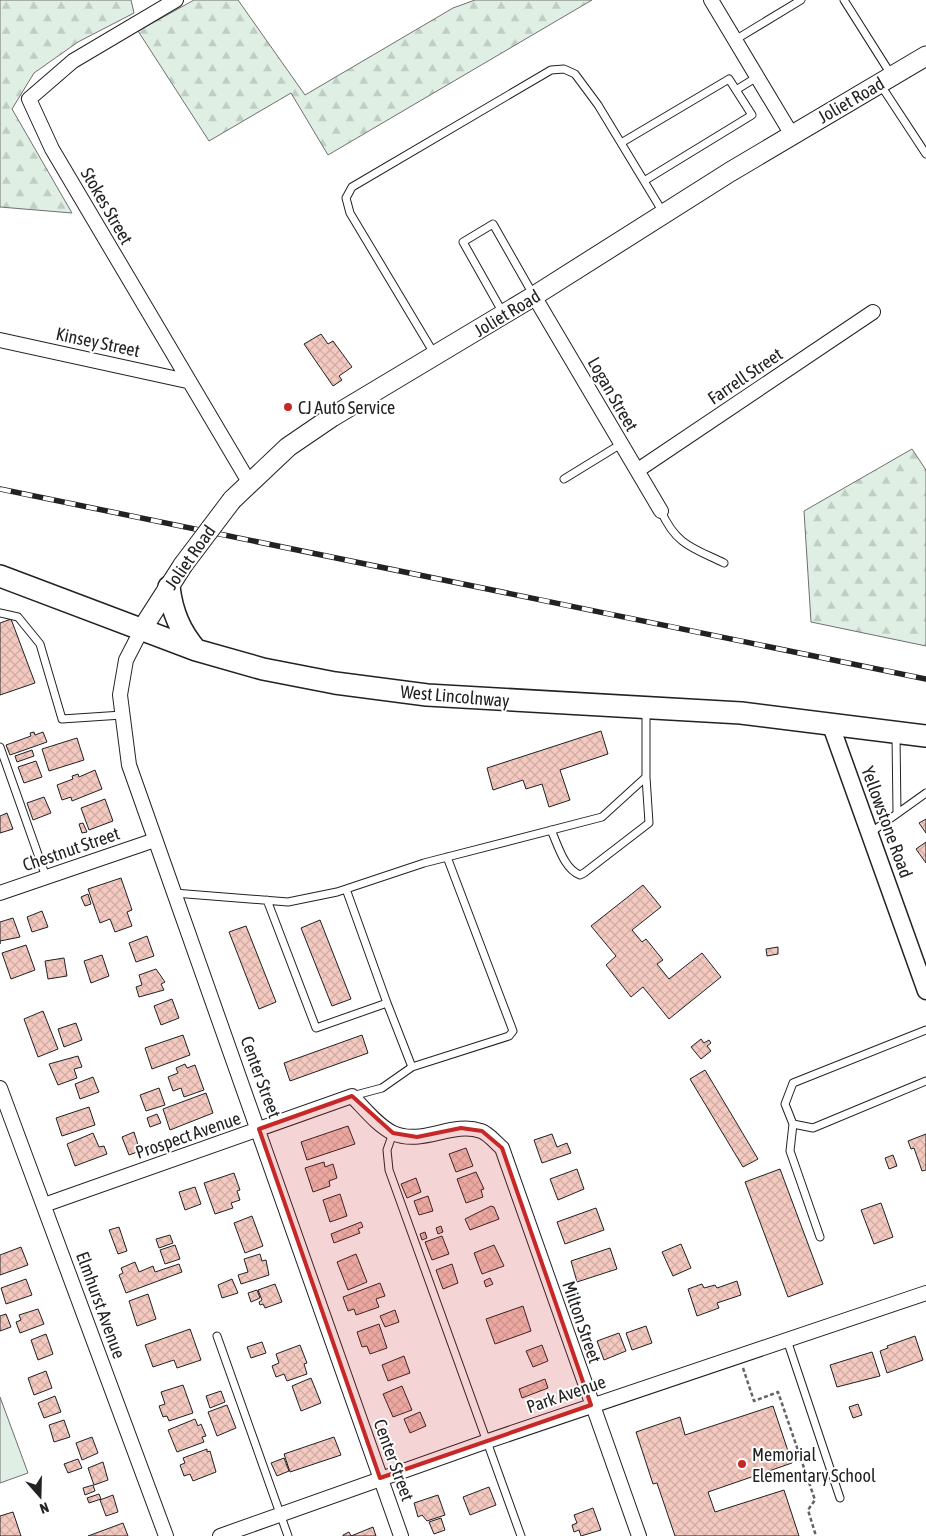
<svg xmlns="http://www.w3.org/2000/svg" width="926" height="1536" font-family="'Asap Condensed',sans-serif">
  <style>
    .green { fill: #e0efe3; stroke: #6f6f6f }
    .forest { fill: url(#forest-firs); stroke: #6f6f6f }
    .building { fill: url(#building-cross-hatch); stroke: #222 }
    .lines { fill: none; stroke-linecap: round; stroke-linejoin: round }
    .service-casing { stroke: #222; stroke-width: 9 }
    .minor-casing { stroke: #222; stroke-width: 16 }
    .tertiary-casing { stroke: #222; stroke-width: 19 }
    .secondary-casing { stroke: #222; stroke-width: 21 }
    .primary-casing { stroke: #222; stroke-width: 24 }
    .path { stroke: #646464; stroke-width: 2.5; stroke-dasharray: 4 2.5; stroke-linecap: butt }
    .service { stroke: #fff; stroke-width: 7 }
    .minor { stroke: #fff; stroke-width: 14 }
    .tertiary { stroke: #fff; stroke-width: 16 }
    .secondary { stroke: #fff; stroke-width: 19 }
    .primary { stroke: #fff; stroke-width: 21 }
    .rail-casing { stroke: #222; stroke-width: 5.5 }
    .rail { stroke: #fff; stroke-width: 4; stroke-dasharray: 11; stroke-linecap: butt }
    .secondary-bridge-casing { stroke: #222; stroke-width: 21; stroke-linecap: butt }
    .secondary-bridge { stroke: #fff; stroke-width: 19 }
    .marked { fill: #c62828; fill-opacity: 0.2; stroke: #c62828; stroke-width: 4; stroke-linejoin: round }
    .poi-dot { fill: #c62828; stroke: #fff; stroke-width: 2 }
    .labels { text-anchor: middle; dominant-baseline: central; stroke-width: 4; stroke-linejoin: round; paint-order: stroke }
    .street-label { font-size: 18px; fill: #222; stroke: #fff }
    .poi-label { font-size: 18px; fill: #222; stroke: #fff; text-anchor: start }
  </style>
  <defs>
    <pattern id="forest-firs" width="22" height="20" patternUnits="userSpaceOnUse" patternTransform="scale(1.25)"><rect width="22" height="20" fill="#e0efe3"/><path d="M5 1l3.5 6h-7zM16 11l3.5 6h-7z" fill="#c0cdc2"/></pattern>
    <pattern id="building-cross-hatch" width="8" height="8" patternUnits="userSpaceOnUse" patternTransform="scale(1.25)"><rect width="8" height="8" fill="#f3c9c0"/><path d="M0 0l8 8M0 8l8-8" fill="none" stroke="#d0aca5"/></pattern>
  </defs>
  <rect width="100%" height="100%" fill="#fff"/>
  <path class="green" d="M 0,1397 L 28,1473 L 0,1483 Z"/>
  <path class="forest" d="M 0,0 L 131,0 L 134,13 L 78,42 L 34,73 L 12,109 L 72,213 L 0,207 Z
    M 194,0 L 238,0 L 305,95 L 453,8 L 475,0 L 592,0 L 328,155 L 291,93 L 209,141 L 138,31 Z
    M 912,449 L 926,470 L 926,646 L 811,622 L 804,511 Z"/>
  <path class="building" d="M 321,334 L 328,344 L 333,341 L 352,367 L 339,376 L 342,380 L 333,386 L 304,344 Z
    M 11,619 L 35,683 L 0,695 L 0,623 Z
    M 601,731 L 608,754 L 560,770 L 570,800 L 549,807 L 542,784 L 526,789 L 523,780 L 493,790 L 487,768 Z
    M 34,732 L 35,735 L 43,732 L 47,742 L 10,755 L 6,745 L 31,736 L 30,733 Z
    M 77,738 L 84,760 L 49,771 L 42,749 Z
    M 32,750 L 34,756 L 17,762 L 15,756 Z
    M 36,761 L 42,777 L 24,783 L 18,767 Z
    M 95,770 L 102,789 L 72,801 L 71,797 L 62,800 L 57,785 L 73,779 L 72,776 L 78,774 L 79,777 Z
    M 44,797 L 51,813 L 33,820 L 27,803 Z
    M 105,799 L 113,821 L 89,830 L 81,808 Z
    M 7,813 L 13,829 L 0,833 L 0,816 Z
    M 926,819 L 926,833 L 919,823 Z
    M 83,823 L 87,832 L 82,833 L 79,824 Z
    M 926,842 L 926,863 L 916,849 Z
    M 121,878 L 132,910 L 127,912 L 132,926 L 115,932 L 110,919 L 100,923 L 88,889 Z
    M 643,885 L 661,907 L 632,930 L 642,942 L 646,939 L 663,960 L 657,964 L 669,979 L 702,953 L 721,977 L 669,1019 L 643,987 L 631,997 L 606,965 L 616,956 L 591,926 Z
    M 88,894 L 91,904 L 85,906 L 81,897 Z
    M 42,911 L 48,927 L 32,932 L 27,917 Z
    M 13,918 L 20,937 L 0,941 L 0,944 L 0,922 Z
    M 320,920 L 351,999 L 332,1006 L 301,928 Z
    M 246,926 L 276,1002 L 259,1009 L 229,932 Z
    M 147,936 L 154,956 L 136,962 L 129,943 Z
    M 26,945 L 35,970 L 11,979 L 2,953 Z
    M 778,947 L 778,954 L 767,956 L 766,949 Z
    M 102,955 L 109,976 L 91,983 L 84,961 Z
    M 64,958 L 67,976 L 48,979 L 45,961 Z
    M 156,969 L 165,982 L 161,984 L 164,990 L 139,997 L 136,987 L 142,985 L 139,975 Z
    M 172,999 L 179,1018 L 161,1025 L 154,1006 Z
    M 43,1011 L 58,1049 L 38,1057 L 24,1019 Z
    M 76,1023 L 82,1040 L 64,1047 L 58,1029 Z
    M 183,1035 L 190,1055 L 152,1069 L 145,1048 Z
    M 362,1035 L 368,1053 L 290,1081 L 284,1063 Z
    M 701,1039 L 704,1043 L 709,1040 L 711,1043 L 707,1046 L 711,1051 L 701,1059 L 691,1047 Z
    M 78,1056 L 82,1067 L 74,1069 L 77,1078 L 58,1085 L 49,1064 Z
    M 185,1064 L 187,1068 L 195,1065 L 204,1090 L 184,1097 L 181,1088 L 173,1091 L 168,1077 L 178,1073 L 176,1068 Z
    M 705,1070 L 758,1159 L 743,1167 L 690,1079 Z
    M 93,1077 L 99,1092 L 80,1099 L 75,1084 Z
    M 159,1088 L 165,1105 L 146,1111 L 140,1095 Z
    M 206,1093 L 213,1113 L 170,1130 L 163,1109 Z
    M 89,1107 L 95,1125 L 62,1136 L 56,1118 Z
    M 157,1114 L 161,1123 L 150,1127 L 147,1118 Z
    M 348,1126 L 355,1144 L 307,1160 L 301,1142 Z
    M 134,1132 L 140,1151 L 129,1155 L 122,1137 Z
    M 93,1133 L 99,1147 L 104,1146 L 107,1154 L 75,1166 L 67,1144 Z
    M 552,1134 L 557,1147 L 567,1143 L 571,1153 L 542,1163 L 534,1140 Z
    M 926,1134 L 926,1170 L 922,1171 L 914,1148 L 911,1149 L 908,1141 Z
    M 466,1148 L 473,1166 L 456,1172 L 449,1154 Z
    M 893,1155 L 897,1166 L 889,1169 L 885,1158 Z
    M 324,1162 L 325,1167 L 333,1164 L 337,1178 L 329,1181 L 330,1186 L 313,1192 L 305,1168 Z
    M 577,1169 L 584,1189 L 558,1200 L 550,1179 Z
    M 780,1169 L 823,1284 L 788,1297 L 745,1182 Z
    M 476,1172 L 484,1189 L 481,1190 L 483,1197 L 466,1203 L 457,1179 Z
    M 234,1173 L 240,1190 L 237,1191 L 240,1200 L 231,1203 L 233,1208 L 215,1214 L 204,1183 Z
    M 416,1178 L 421,1192 L 407,1198 L 401,1184 Z
    M 195,1187 L 201,1204 L 185,1210 L 179,1192 Z
    M 340,1194 L 347,1216 L 330,1222 L 323,1200 Z
    M 428,1196 L 433,1211 L 419,1215 L 414,1201 Z
    M 881,1203 L 893,1237 L 874,1244 L 861,1210 Z
    M 491,1206 L 494,1207 L 499,1219 L 470,1230 L 465,1219 Z
    M 596,1208 L 604,1230 L 565,1244 L 557,1222 Z
    M 252,1216 L 263,1246 L 245,1253 L 234,1223 Z
    M 361,1222 L 363,1227 L 358,1229 L 360,1233 L 334,1243 L 331,1234 Z
    M 441,1226 L 443,1232 L 438,1234 L 436,1228 Z
    M 119,1227 L 127,1251 L 118,1254 L 109,1230 Z
    M 425,1232 L 427,1238 L 422,1240 L 420,1234 Z
    M 170,1235 L 173,1243 L 159,1248 L 156,1239 Z
    M 442,1236 L 449,1254 L 432,1260 L 425,1242 Z
    M 681,1244 L 691,1268 L 673,1276 L 662,1252 Z
    M 175,1245 L 180,1259 L 165,1264 L 160,1250 Z
    M 494,1245 L 504,1266 L 482,1274 L 474,1253 Z
    M 21,1247 L 28,1265 L 0,1275 L 0,1255 Z
    M 610,1248 L 617,1269 L 577,1282 L 571,1261 Z
    M 260,1254 L 262,1261 L 266,1260 L 269,1275 L 241,1284 L 238,1275 L 248,1272 L 244,1259 Z
    M 356,1254 L 367,1282 L 348,1290 L 337,1262 Z
    M 135,1262 L 139,1272 L 153,1266 L 155,1272 L 179,1264 L 182,1272 L 126,1293 L 119,1275 L 123,1273 L 121,1268 Z
    M 452,1264 L 458,1283 L 443,1289 L 436,1270 Z
    M 490,1278 L 493,1284 L 486,1287 L 484,1281 Z
    M 26,1279 L 32,1295 L 6,1304 L 1,1288 Z
    M 232,1279 L 238,1293 L 222,1298 L 218,1285 Z
    M 737,1281 L 741,1295 L 717,1303 L 719,1308 L 697,1316 L 688,1289 L 702,1284 L 704,1288 L 715,1285 L 717,1288 Z
    M 380,1283 L 385,1296 L 376,1299 L 379,1307 L 356,1315 L 354,1309 L 348,1311 L 343,1297 Z
    M 275,1284 L 282,1302 L 265,1308 L 263,1304 L 260,1305 L 259,1302 L 262,1300 L 258,1290 Z
    M 257,1290 L 260,1298 L 251,1302 L 248,1293 Z
    M 148,1294 L 156,1319 L 137,1326 L 129,1301 Z
    M 523,1306 L 531,1331 L 495,1344 L 486,1319 Z
    M 38,1309 L 44,1324 L 20,1333 L 16,1322 L 21,1320 L 19,1315 Z
    M 395,1310 L 399,1322 L 385,1327 L 380,1316 Z
    M 6,1314 L 11,1327 L 0,1331 L 0,1316 Z
    M 379,1324 L 387,1348 L 370,1354 L 367,1346 L 362,1347 L 357,1332 Z
    M 646,1326 L 652,1343 L 632,1350 L 626,1333 Z
    M 190,1329 L 201,1360 L 177,1368 L 174,1360 L 153,1367 L 145,1345 Z
    M 619,1333 L 626,1351 L 604,1360 L 597,1341 Z
    M 46,1334 L 53,1354 L 38,1360 L 31,1340 Z
    M 915,1336 L 923,1360 L 887,1373 L 880,1351 L 888,1348 L 887,1346 Z
    M 262,1342 L 266,1353 L 251,1358 L 247,1347 Z
    M 300,1345 L 307,1363 L 304,1364 L 307,1374 L 287,1381 L 284,1374 L 276,1377 L 272,1366 L 279,1363 L 276,1354 Z
    M 542,1345 L 548,1361 L 533,1367 L 526,1351 Z
    M 872,1352 L 880,1376 L 837,1387 L 830,1365 Z
    M 404,1356 L 410,1373 L 388,1381 L 382,1365 Z
    M 46,1371 L 52,1388 L 34,1395 L 28,1378 Z
    M 311,1378 L 321,1403 L 301,1411 L 292,1386 Z
    M 545,1379 L 548,1388 L 522,1398 L 519,1389 Z
    M 183,1385 L 193,1413 L 169,1421 L 167,1416 L 163,1417 L 159,1406 L 165,1404 L 161,1392 Z
    M 402,1386 L 412,1410 L 393,1417 L 383,1394 Z
    M 221,1391 L 225,1402 L 210,1408 L 206,1396 Z
    M 55,1396 L 61,1412 L 44,1418 L 38,1403 Z
    M 858,1404 L 862,1415 L 853,1418 L 849,1407 Z
    M 227,1405 L 236,1428 L 217,1436 L 208,1412 Z
    M 773,1406 L 792,1463 L 708,1492 L 715,1512 L 784,1490 L 799,1536 L 675,1536 L 657,1483 L 653,1484 L 636,1432 L 680,1417 L 685,1435 Z
    M 420,1412 L 426,1426 L 410,1433 L 404,1419 Z
    M 195,1419 L 198,1426 L 201,1424 L 206,1436 L 202,1437 L 204,1442 L 177,1452 L 168,1430 Z
    M 64,1420 L 70,1437 L 54,1442 L 49,1425 Z
    M 92,1437 L 98,1453 L 82,1460 L 76,1443 Z
    M 334,1437 L 341,1455 L 290,1472 L 284,1454 Z
    M 207,1449 L 207,1452 L 210,1451 L 216,1472 L 193,1481 L 190,1474 L 184,1476 L 180,1465 L 185,1463 L 183,1458 Z
    M 284,1458 L 289,1471 L 277,1476 L 271,1463 Z
    M 78,1459 L 82,1468 L 68,1473 L 64,1464 Z
    M 103,1462 L 108,1480 L 94,1485 L 88,1468 Z
    M 93,1485 L 95,1491 L 85,1495 L 83,1488 Z
    M 489,1487 L 496,1505 L 470,1515 L 463,1497 Z
    M 99,1494 L 101,1499 L 89,1503 L 87,1498 Z
    M 113,1495 L 118,1512 L 106,1516 L 100,1500 Z
    M 438,1495 L 445,1515 L 427,1521 L 422,1515 L 418,1517 L 414,1503 Z
    M 593,1508 L 601,1530 L 581,1536 L 579,1530 L 574,1532 L 572,1525 L 577,1523 L 574,1515 Z
    M 13,1512 L 21,1536 L 0,1536 L 0,1516 Z
    M 441,1518 L 445,1530 L 434,1534 L 429,1522 Z
    M 123,1523 L 128,1536 L 88,1536 Z
    M 373,1527 L 376,1536 L 343,1536 L 343,1535 L 349,1532 L 351,1536 Z"/>
  <g class="lines">
    <defs>
      <path id="service" d="M 844,0 L 892,76
        M 735,40 L 801,0
        M 880,84 L 926,154
        M 621,143 L 729,79 L 736,90 L 757,77
        M 644,181 L 752,115 L 736,90
        M 503,313 L 463,242 L 493,224 L 534,296
        M 435,355 L 350,213 L 346,198 L 352,187 L 551,70 L 564,69 L 575,74 L 598,105 L 664,214
        M 564,479 L 621,444
        M 661,511 C 676,545 693,548 724,563
        M 0,613 L 18,617 L 40,644 L 62,719 L 122,715
        M 896,735 L 897,813
        M 0,747 L 46,877
        M 551,830 C 558,845 564,869 580,875 L 584,873 L 649,823 L 646,777
        M 870,833 L 926,793
        M 346,889 L 387,1003
        M 174,893 L 288,902 L 337,892 L 424,863 L 602,817 L 646,777 L 646,709
        M 267,900 L 316,1028 L 387,1003 L 412,1067 L 382,1088 L 352,1096
        M 926,1030 L 793,1083 L 785,1104 L 793,1124 L 813,1128 L 926,1081
        M 412,1067 L 509,1036 L 513,1031 L 447,857
        M 793,1124 L 790,1151 L 820,1237
        M 393,1133 L 387,1150 L 389,1170 L 521,1536
        M 217,1336 L 288,1536
        M 787,1340 L 840,1498"/>
      <path id="minor" d="M 176,0 L 73,61 L 29,99 L 52,149 L 249,482
        M 711,0 L 792,135
        M 534,296 L 661,511
        M 0,340 L 187,381
        M 638,470 L 873,312
        M 142,629 L 126,660 L 120,695 L 129,765 L 401,1536
        M 0,893 L 155,840
        M 0,1088 L 166,1536
        M 44,1205 L 352,1096 C 364,1108 377,1125 393,1133 C 422,1146 452,1121 481,1131 C 488,1133 496,1143 502,1148 L 639,1536
        M 220,1536 L 485,1442 L 926,1293"/>
      <path id="tertiary" d="M 830,723 L 926,991"/>
      <path id="secondary" d="M 232,500 L 288,447 L 332,417 L 534,296 L 730,172 L 926,56
        M 142,629 L 183,565"/>
      <path id="primary" d="M 0,576 L 196,650 L 263,669 L 335,683 L 427,695 L 741,713 L 926,736
        M 169,587 C 172,612 180,631 196,650"/>
    </defs>
    <use href="#service" class="service-casing"/>
    <use href="#minor" class="minor-casing"/>
    <use href="#tertiary" class="tertiary-casing"/>
    <use href="#secondary" class="secondary-casing"/>
    <use href="#primary" class="primary-casing"/>
    <path class="path" d="M 743,1368 L 754,1401 L 778,1392 L 815,1500 L 808,1510 L 816,1536"/>
    <use href="#service" class="service"/>
    <use href="#minor" class="minor"/>
    <use href="#tertiary" class="tertiary"/>
    <use href="#secondary" class="secondary"/>
    <use href="#primary" class="primary"/>
    <defs>
      <path id="rail" d="M 0,489 L 926,679"/>
    </defs>
    <use href="#rail" class="rail-casing"/>
    <use href="#rail" class="rail"/>
    <defs>
      <path id="secondary-bridge" d="M 183,565 L 232,500"/>
    </defs>
    <use href="#secondary-bridge" class="secondary-bridge-casing"/>
    <use href="#secondary-bridge" class="secondary-bridge"/>
  </g>
  <path class="marked" d="M 352,1096 L 393,1133 L 417,1137 L 461,1128 L 482,1131 L 502,1148 L 591,1405 L 380,1478 L 259,1129 Z"/>
  <g class="poi-dot">
    <circle cx="288" cy="407" r="5"/>
    <circle cx="742" cy="1464" r="5"/>
  </g>
  <g class="labels">
    <g class="street-label">
      <text transform="translate(851 100) rotate(-30)">Joliet Road</text>
      <text transform="translate(107 206) rotate(60)">Stokes Street</text>
      <text transform="translate(507 313) rotate(-31)">Joliet Road</text>
      <text transform="translate(98 342) rotate(12)">Kinsey Street</text>
      <text transform="translate(745 376) rotate(-34)">Farrell Street</text>
      <text transform="translate(613 394) rotate(60)">Logan Street</text>
      <text transform="translate(190 557) rotate(-55)">Joliet Road</text>
      <text transform="translate(455 696) rotate(5)">West Lincolnway</text>
      <text transform="translate(887 822) rotate(70)">Yellowstone Road</text>
      <text transform="translate(71 849) rotate(-19)">Chestnut Street</text>
      <text transform="translate(261 1077) rotate(70)">Center Street</text>
      <text transform="translate(188 1135) rotate(-19)">Prospect Avenue</text>
      <text transform="translate(101 1305) rotate(70)">Elmhurst Avenue</text>
      <text transform="translate(582 1322) rotate(71)">Milton Street</text>
      <text transform="translate(566 1394) rotate(-19)">Park Avenue</text>
      <text transform="translate(394 1460) rotate(70)">Center Street</text>
    </g>
    <g class="poi-label">
      <text x="298" y="407">CJ Auto Service</text>
      <text x="752" y="1454">Memorial<tspan x="752" dy="21">Elementary School</tspan></text>
    </g>
  </g>
  <g transform="translate(40 1496) rotate(160)" stroke="#ffffff" stroke-width="4" paint-order="stroke">
  <path d="M0-4L9 19L0 12L-9 19Z" fill="#222222"/>
  <text y="-8" font-size="14" font-weight="bold" text-anchor="middle" fill="#222222">N</text>
  </g>
</svg>
